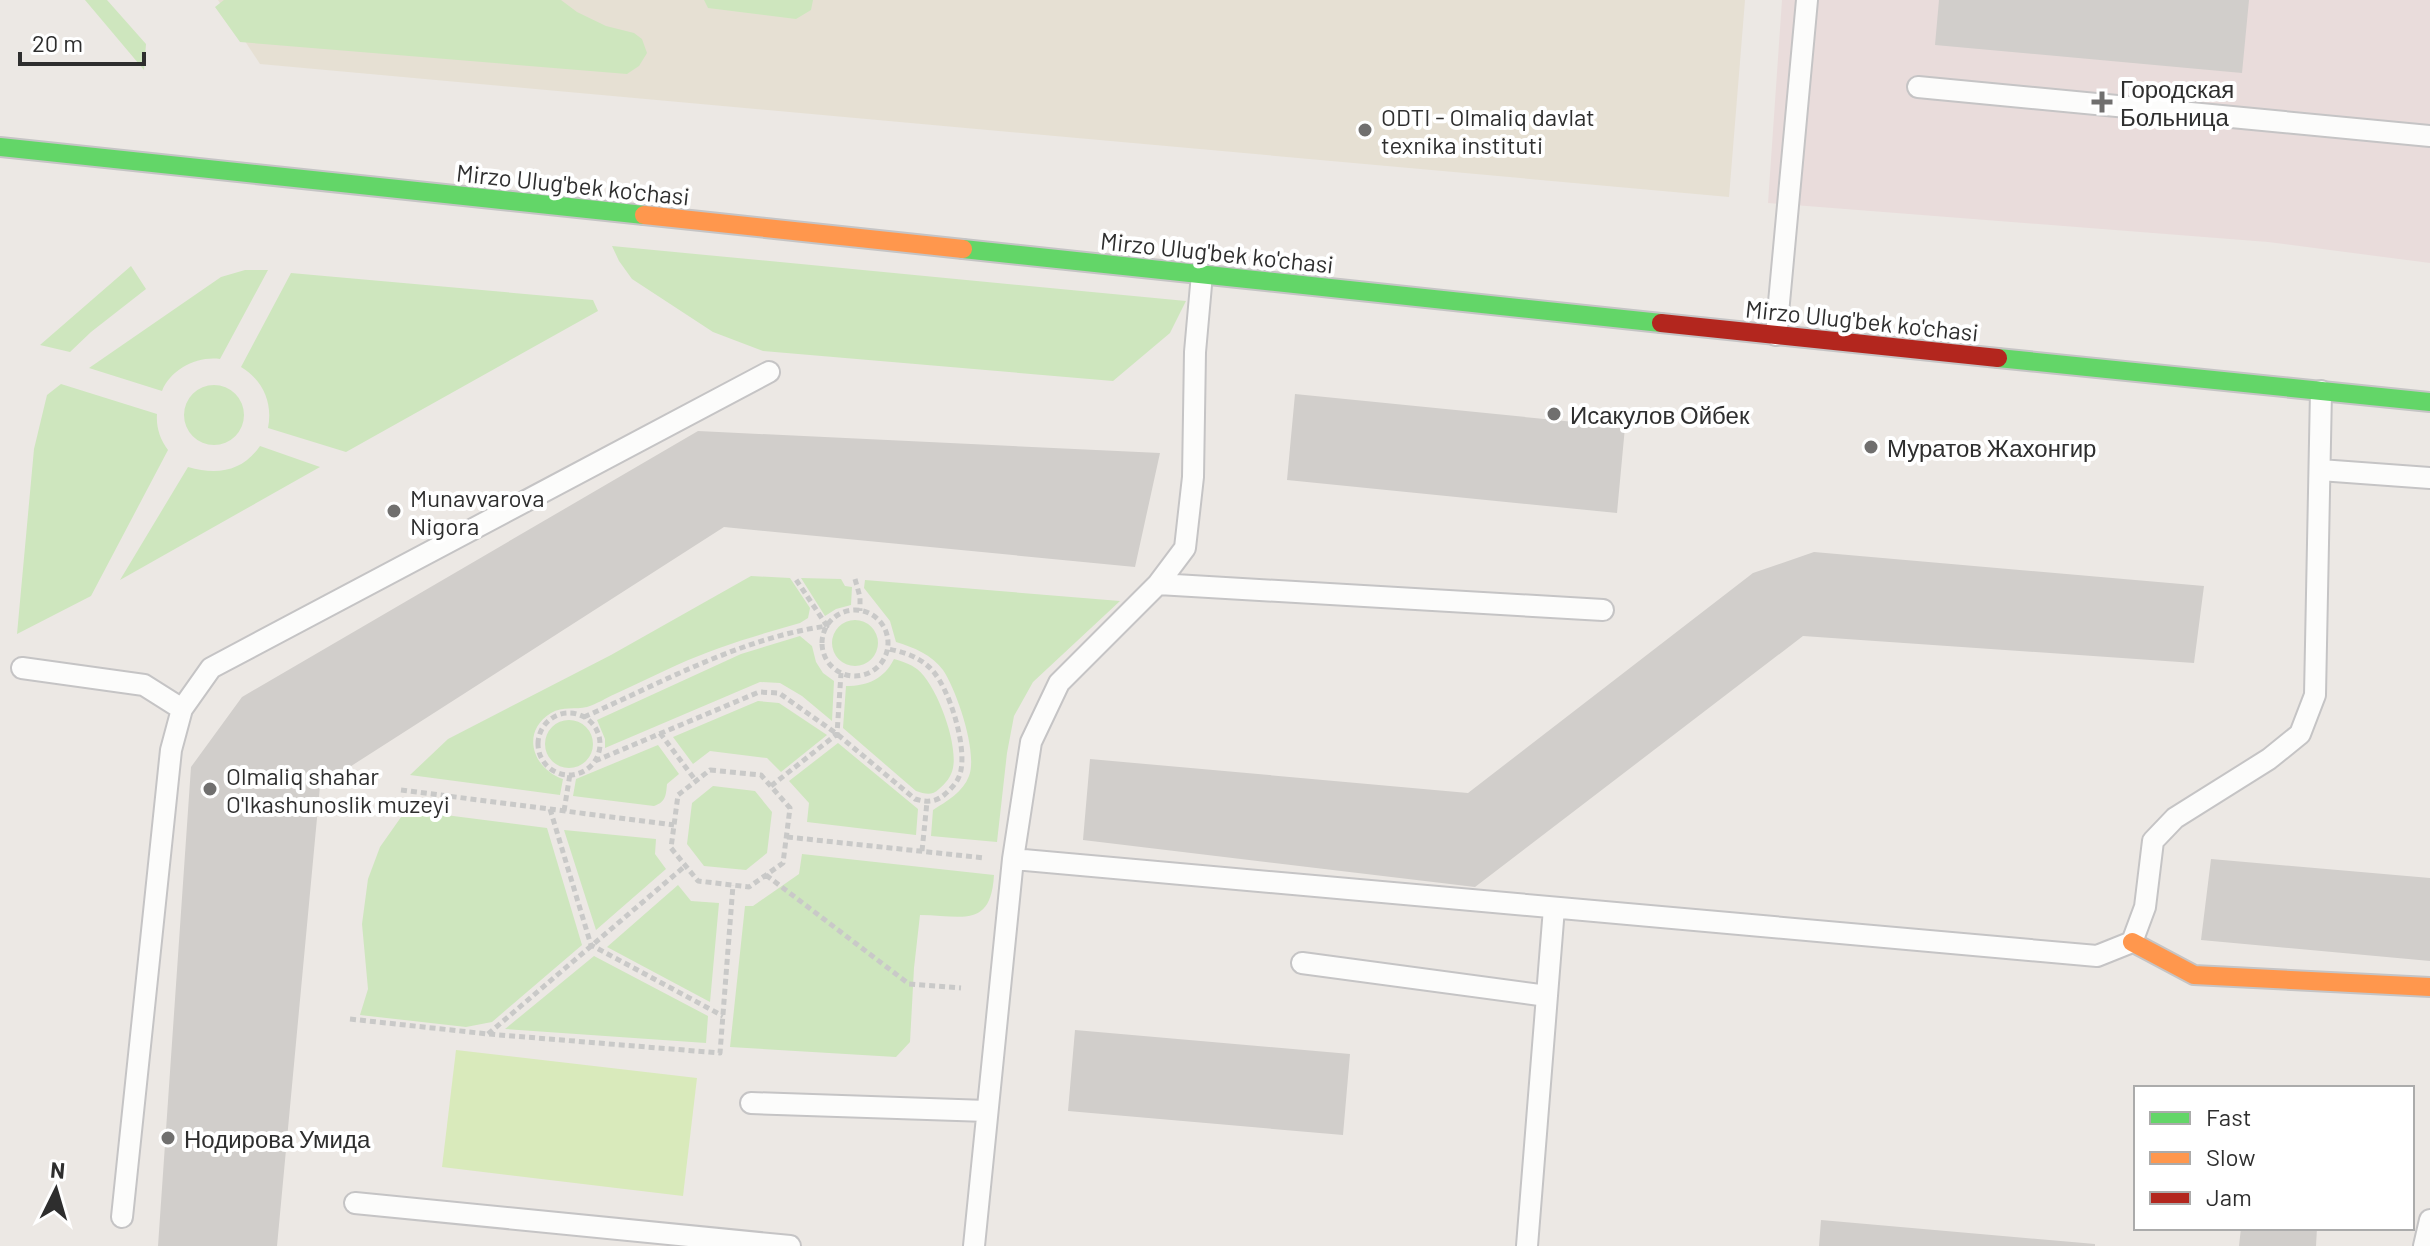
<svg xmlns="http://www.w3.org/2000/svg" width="2430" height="1246" font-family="Barlow,sans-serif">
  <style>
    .education { fill: #e6e0d3 }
    .medical { fill: #e9dcdb }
    .grass { fill: #cee6be }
    .pitch { fill: #d9eabb }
    .building { fill: #d1cecb }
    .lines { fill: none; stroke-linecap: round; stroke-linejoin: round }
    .lane-casing { stroke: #c5c4c5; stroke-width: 24 }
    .fast-casing { stroke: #c5c4c5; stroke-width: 22 }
    .slow-casing { stroke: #c5c4c5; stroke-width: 22 }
    .jam-casing { stroke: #c5c4c5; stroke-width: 22 }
    .path { stroke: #c9c9c8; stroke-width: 5; stroke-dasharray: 6 4; stroke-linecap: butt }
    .lane { stroke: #fcfcfb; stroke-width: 20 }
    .fast { stroke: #63d668; stroke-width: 18 }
    .slow { stroke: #ff974d; stroke-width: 18 }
    .jam { stroke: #b3261e; stroke-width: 18 }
    .poi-dot { fill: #706f6e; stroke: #fff; stroke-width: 3 }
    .labels { text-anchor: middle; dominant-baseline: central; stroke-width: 8; stroke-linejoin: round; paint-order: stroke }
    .poi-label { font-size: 24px; fill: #2e2e2e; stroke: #fff; text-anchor: start }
    .street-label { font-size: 24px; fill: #2e2e2e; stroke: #fff }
  </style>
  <rect width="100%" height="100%" fill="#ece8e4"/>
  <path class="education" d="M 218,0 L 1745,0 L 1729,197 L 260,64 Z"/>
  <path class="medical" d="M 1782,0 L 2430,0 L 2430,263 L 2268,242 L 1768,203 Z"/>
  <path class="grass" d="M 85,0 L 107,0 L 146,44 L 144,70 Z
    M 224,0 L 561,0 L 577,12 L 606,26 L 634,33 L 642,39 L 647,53 L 639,66 L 627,74 L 240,42 L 215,7 Z
    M 704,0 L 813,0 L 811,10 L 796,19 L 708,8 Z
    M 612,246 L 1186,301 L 1170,333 L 1113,381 L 763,351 L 713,332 L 632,279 L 619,261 Z
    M 131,266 L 146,289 L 91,332 L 70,352 L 40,345 Z
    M 245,270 L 268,270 L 220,359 C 197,356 171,369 162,391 L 89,368 L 221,277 Z
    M 291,273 L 593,300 L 598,311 L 346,452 L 268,428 C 273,403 263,380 241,367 Z
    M 61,384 L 157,414 C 156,427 160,439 168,450 L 91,596 L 17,634 L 34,449 L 47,395 Z
    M184 415a30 30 0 1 1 60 0a30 30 0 1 1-60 0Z
    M 260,446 L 320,467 L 120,580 L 188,467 C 217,475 242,472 260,446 Z
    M 751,576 L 790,578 L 810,608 L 808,618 L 800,623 C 758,635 717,647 677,665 C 656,675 636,684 615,694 C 606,698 597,704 587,707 C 575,710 563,706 551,713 C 520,732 533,769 563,779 L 560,795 L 410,775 L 448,739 L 611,655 Z
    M 801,578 L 841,579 L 845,586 L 852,587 L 851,605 L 836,609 L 825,616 Z
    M 865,580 L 1120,601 L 1033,682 L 1014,716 L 1007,753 L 997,842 L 931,836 L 933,810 C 947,801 963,792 969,776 C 978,753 957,691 943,670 C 932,655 913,647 896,642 L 890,621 L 864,588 Z
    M832 643a23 23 0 1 1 46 0a23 23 0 1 1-46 0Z
    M 800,636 L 812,646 L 816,662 L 823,673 L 834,681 L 832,721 L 802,696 L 780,683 L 760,682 L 605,748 L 605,739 L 597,720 L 741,654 Z
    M 894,659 C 902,661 910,664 917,669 C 937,685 958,743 953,768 C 951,777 946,783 939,789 C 932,796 925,794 916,791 L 843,728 L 846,686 C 868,686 884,679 894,659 Z
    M 758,701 L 779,703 L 827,735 L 781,772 L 767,758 L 710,751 L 693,764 L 673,737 Z
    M545 744a24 24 0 1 1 48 0a24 24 0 1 1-48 0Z
    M 838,743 L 918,809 L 916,835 L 807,822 L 809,803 L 789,781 Z
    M 658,745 L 679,774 L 667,784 C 666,795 666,802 654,806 L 573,796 L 576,779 Z
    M 713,786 L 755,791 L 772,812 L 767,853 L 746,870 L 704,866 L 687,844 L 692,803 Z
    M 406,810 L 547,828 L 582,945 L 492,1022 L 466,1027 L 360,1015 L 368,989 L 362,924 L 368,879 L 380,847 Z
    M 564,830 L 656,839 L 655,854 L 666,869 L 596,930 Z
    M 802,854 L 994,875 C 991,930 960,915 920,915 L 914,968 L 910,1042 L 896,1057 L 730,1047 L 745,906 L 753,906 L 799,874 Z
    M 678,885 L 691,901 L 719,903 L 710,1002 L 607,947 Z
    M 594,956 L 708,1016 L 706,1043 L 505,1029 Z"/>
  <path class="pitch" d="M 456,1050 L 697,1078 L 683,1196 L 442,1167 Z"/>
  <path class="building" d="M 1939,0 L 2249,0 L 2242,73 L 1935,45 Z
    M 1295,394 L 1625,427 L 1617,513 L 1287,480 Z
    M 698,431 L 1160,453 L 1135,567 L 724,527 L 320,786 L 277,1246 L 158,1246 L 191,767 L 242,697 Z
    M 1814,552 L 2204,586 L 2194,663 L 1803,636 L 1475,887 L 1083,840 L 1090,759 L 1468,793 L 1753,573 Z
    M 2211,859 L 2430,878 L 2430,961 L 2201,940 Z
    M 1075,1030 L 1350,1054 L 1343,1135 L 1068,1111 Z
    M 1821,1220 L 2095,1244 L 2095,1246 L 1819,1246 Z
    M 2241,1228 L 2317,1228 L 2316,1246 L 2239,1246 Z"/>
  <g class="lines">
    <defs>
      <path id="lane" d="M 1918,87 L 2430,136
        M 1776,335 L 1807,0
        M 2320,470 L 2430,478
        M 1158,584 L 1603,610
        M 22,668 L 144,685 L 182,709
        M 1013,859 L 2097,956 L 2132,942 L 2145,907 L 2153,841 L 2175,818 L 2269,759 L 2300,734 L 2315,695 L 2321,391
        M 1302,963 L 1547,996
        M 751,1103 L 987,1111
        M 355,1203 L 790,1246
        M 122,1217 L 171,750 L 182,709 L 211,668 L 769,372
        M 974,1246 L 1013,859 L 1031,742 L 1059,683 L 1158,584 L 1185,548 L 1193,477 L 1195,352 L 1202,274
        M 1527,1246 L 1554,908
        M 2424,1246 L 2430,1220"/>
      <path id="fast" d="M 0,147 L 644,215
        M 963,249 L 1661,323
        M 1998,358 L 2430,402"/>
      <path id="slow" d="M 644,215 L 963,249
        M 2132,942 L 2194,975 L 2430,987"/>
      <path id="jam" d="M 1661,323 L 1998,358"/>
    </defs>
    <use href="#lane" class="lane-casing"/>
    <use href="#fast" class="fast-casing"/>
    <use href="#slow" class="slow-casing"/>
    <use href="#jam" class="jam-casing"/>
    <path class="path" d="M 855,579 L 860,597 L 860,611
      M822 643a33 33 0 1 1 66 0a33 33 0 1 1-66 0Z
      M538 744a31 31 0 1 1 62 0a31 31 0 1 1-62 0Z
      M 584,717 C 663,682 741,638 827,626 L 795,578
      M 660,733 L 696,781
      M 595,761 L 759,692 L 779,693 L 837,734 L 915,799 C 926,802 934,803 944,795 C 952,788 959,781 961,770 C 966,744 950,690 932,670 C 920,657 904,652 888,649
      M 710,770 L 761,775 L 790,808 L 783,863 L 749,887 L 698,881 L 671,848 L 678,795 Z
      M 771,786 L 837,734 L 841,673
      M 401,790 L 674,825
      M 550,809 L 591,945 L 723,1016
      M 564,811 L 570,774
      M 787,837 L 985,858
      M 922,851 L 927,802
      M 766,875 L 909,984 L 961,988
      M 350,1019 L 488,1034 L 720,1053 L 733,885
      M 488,1034 L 685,866"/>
    <use href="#lane" class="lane"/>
    <use href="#fast" class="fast"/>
    <use href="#slow" class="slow"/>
    <use href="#jam" class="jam"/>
  </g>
  <g class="poi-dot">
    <path d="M2098 90h8v8h8v8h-8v8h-8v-8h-8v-8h8z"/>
    <circle cx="1365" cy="130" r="8"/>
    <circle cx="1554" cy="414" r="8"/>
    <circle cx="1871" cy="447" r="8"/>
    <circle cx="394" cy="511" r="8"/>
    <circle cx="210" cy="789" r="8"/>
    <circle cx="168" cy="1138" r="8"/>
  </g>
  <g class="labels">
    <g class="poi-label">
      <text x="2120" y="88">Городская<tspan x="2120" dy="28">Больница</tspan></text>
      <text x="1381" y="116">ODTI - Olmaliq davlat<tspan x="1381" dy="28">texnika instituti</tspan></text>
      <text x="1570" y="414">Исакулов Ойбек</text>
      <text x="1887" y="447">Муратов Жахонгир</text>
      <text x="410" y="497">Munavvarova<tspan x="410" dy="28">Nigora</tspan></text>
      <text x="226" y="775">Olmaliq shahar<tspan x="226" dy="28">O'lkashunoslik muzeyi</tspan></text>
      <text x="184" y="1138">Нодирова Умида</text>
    </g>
    <g class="street-label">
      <text transform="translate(573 184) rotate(6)">Mirzo Ulug'bek ko'chasi</text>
      <text transform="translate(1217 252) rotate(6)">Mirzo Ulug'bek ko'chasi</text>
      <text transform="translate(1862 320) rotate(6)">Mirzo Ulug'bek ko'chasi</text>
    </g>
  </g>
  <rect x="2134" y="1086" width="280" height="144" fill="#ffffff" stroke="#ababab" stroke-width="2"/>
  <rect x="2150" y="1112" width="40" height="12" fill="#63d668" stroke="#ababab" stroke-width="2"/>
  <text x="2206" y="1126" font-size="24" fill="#2e2e2e">Fast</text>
  <rect x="2150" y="1152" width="40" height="12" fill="#ff974d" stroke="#ababab" stroke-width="2"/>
  <text x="2206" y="1166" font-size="24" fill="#2e2e2e">Slow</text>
  <rect x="2150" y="1192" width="40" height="12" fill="#b3261e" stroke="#ababab" stroke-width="2"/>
  <text x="2206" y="1206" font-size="24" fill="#2e2e2e">Jam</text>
  <g transform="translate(56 1190) rotate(5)" stroke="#ffffff" stroke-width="6" paint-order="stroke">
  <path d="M0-6L14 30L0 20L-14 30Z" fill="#2e2e2e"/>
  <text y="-12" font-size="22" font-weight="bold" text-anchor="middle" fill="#2e2e2e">N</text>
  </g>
  <path d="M20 52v12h124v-12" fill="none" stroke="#2e2e2e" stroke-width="4"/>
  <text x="32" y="52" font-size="24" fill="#2e2e2e" stroke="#ffffff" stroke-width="6" paint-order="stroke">20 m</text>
</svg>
